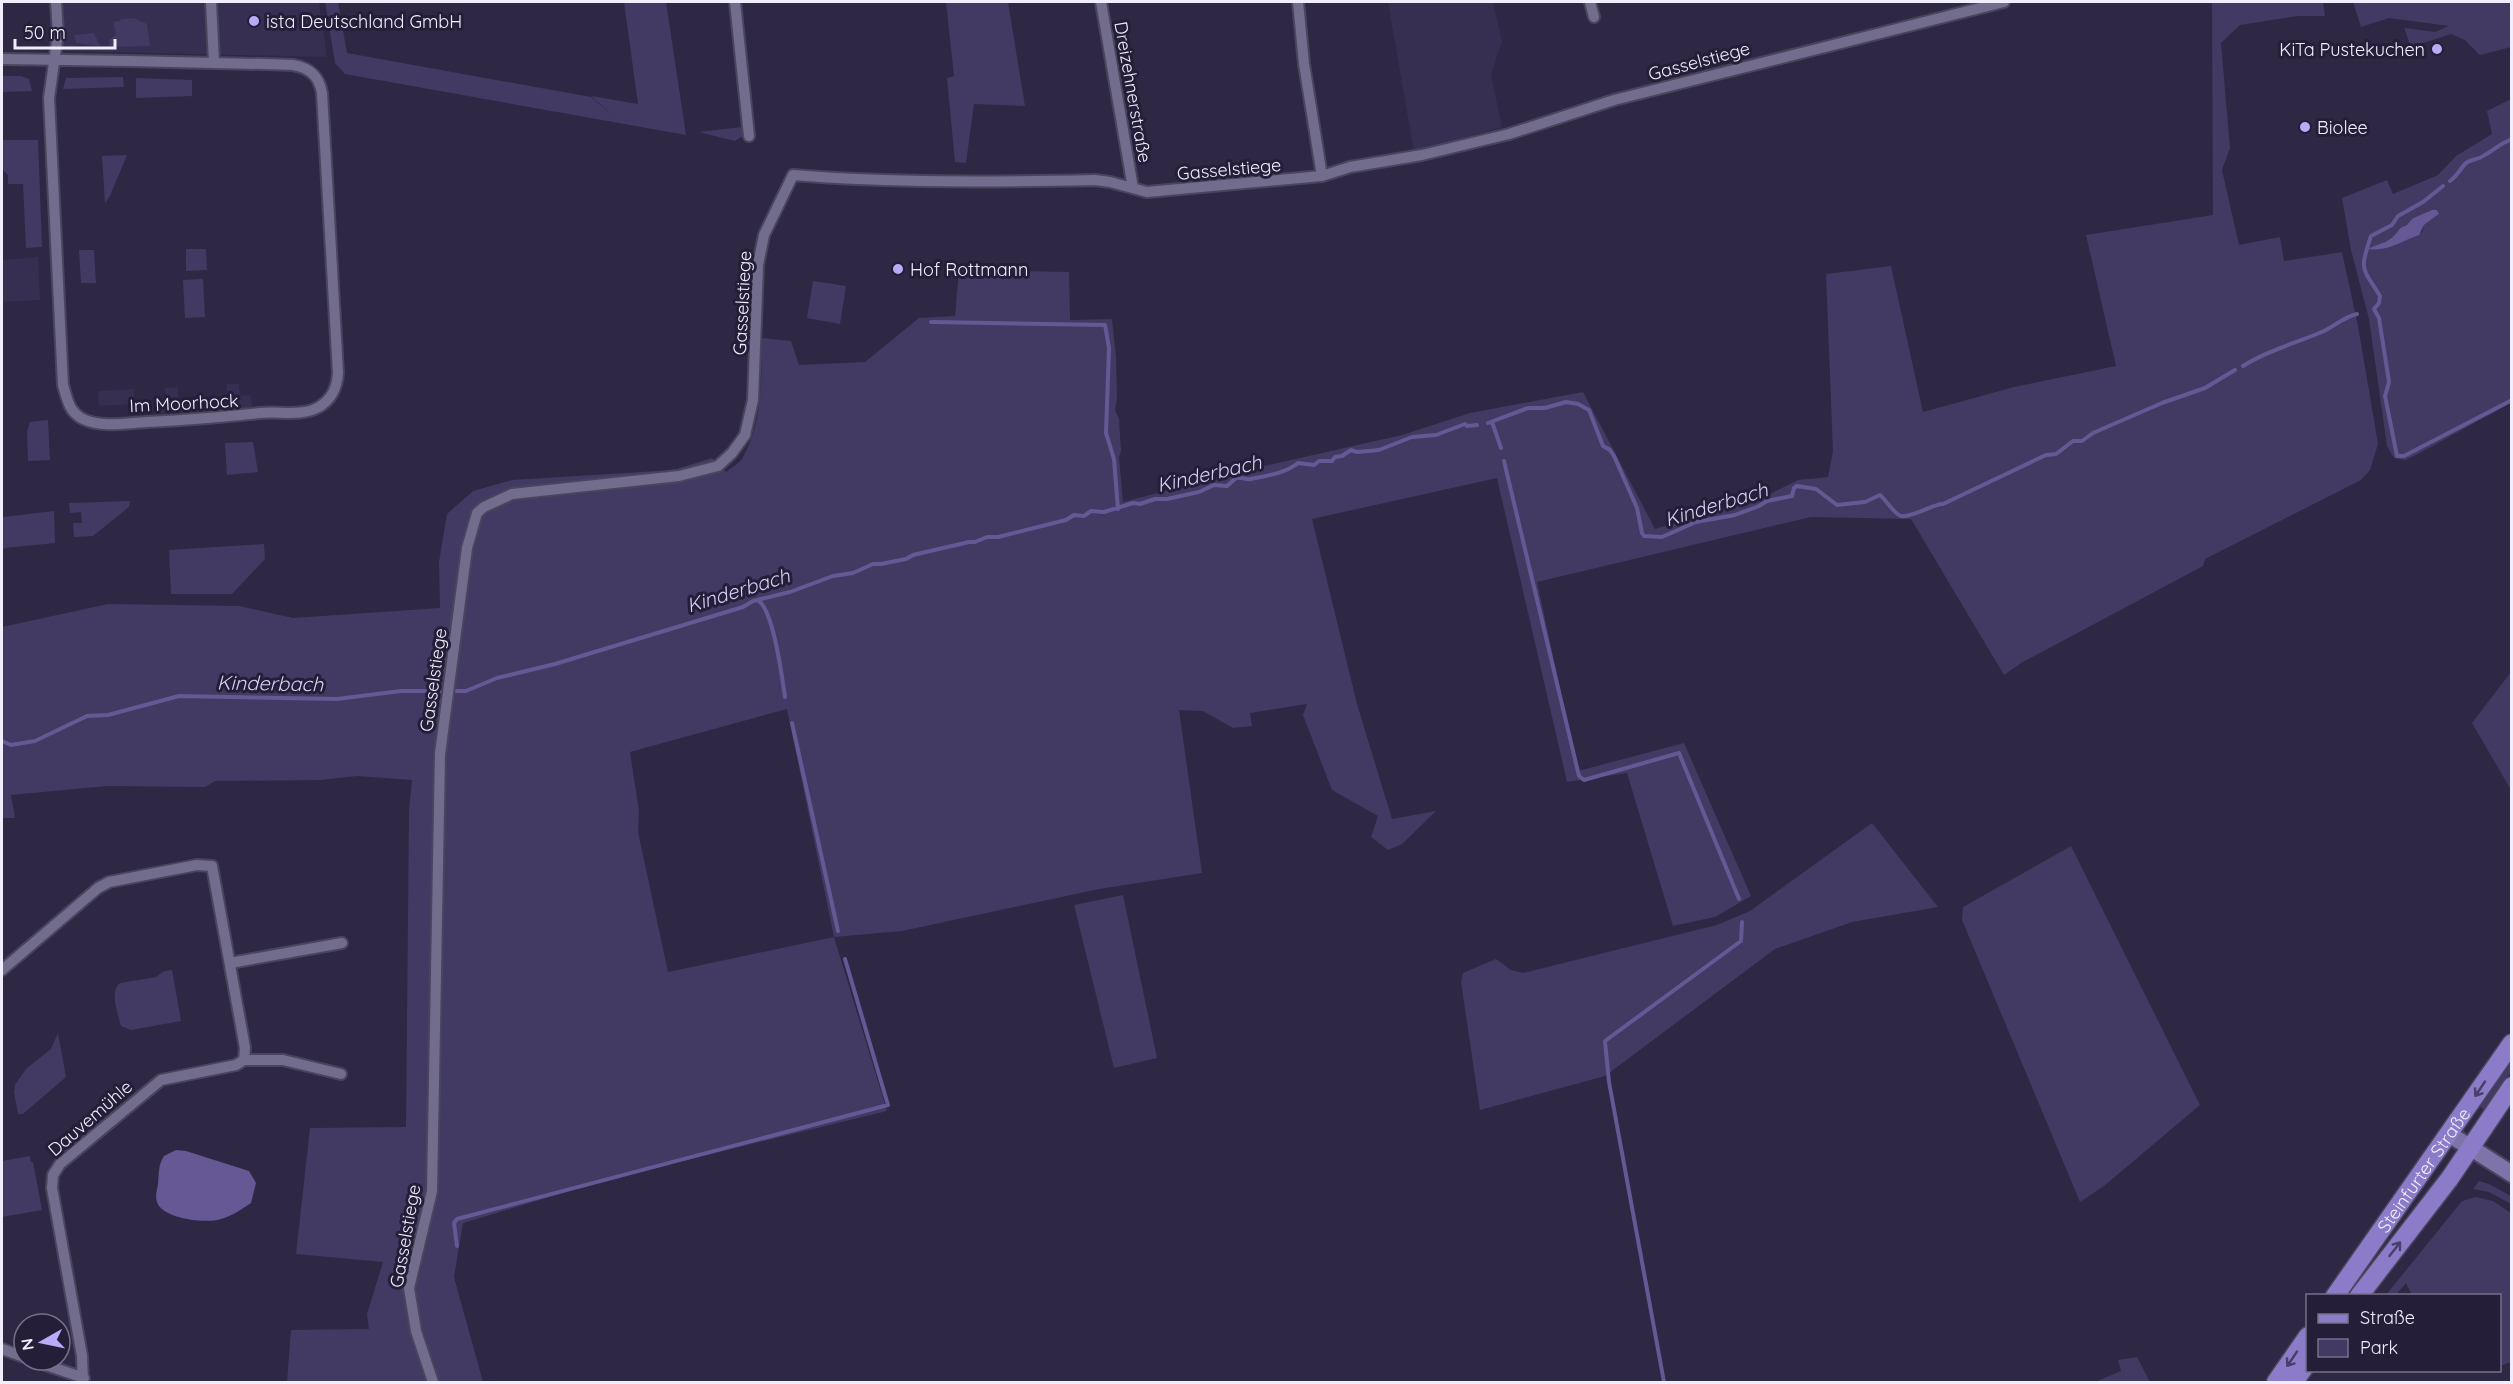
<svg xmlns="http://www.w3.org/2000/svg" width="2513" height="1384" font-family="Quicksand,sans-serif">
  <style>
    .built { fill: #362f51 }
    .green { fill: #423a62; fill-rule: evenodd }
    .water { fill: #655894 }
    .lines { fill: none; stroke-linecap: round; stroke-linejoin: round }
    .stream { stroke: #655894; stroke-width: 4 }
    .minor-casing { stroke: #4a455d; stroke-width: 14 }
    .secondary-casing { stroke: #4a455d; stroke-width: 20 }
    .primary-casing { stroke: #4a455d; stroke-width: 21 }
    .minor { stroke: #726d8d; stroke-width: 10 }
    .secondary { stroke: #7f74aa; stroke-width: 16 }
    .primary { stroke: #8c7bc8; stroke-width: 18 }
    .oneway { stroke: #483f6b }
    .poi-dot { fill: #b9abf7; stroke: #241e39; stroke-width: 2 }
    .labels { text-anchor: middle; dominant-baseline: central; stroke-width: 6; stroke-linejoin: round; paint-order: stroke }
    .poi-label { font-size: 18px; fill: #f0eefd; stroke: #241e39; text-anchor: start }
    .street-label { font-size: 18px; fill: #f0eefd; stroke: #241e39 }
    .water-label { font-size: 20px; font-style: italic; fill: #d7d2f6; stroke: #241e39 }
  </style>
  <rect width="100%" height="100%" fill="#2e2844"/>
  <path class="built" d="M 60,2 L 319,2 L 327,57 L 63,51 Z
    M 1388,2 L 1493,2 L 1502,41 L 1491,75 L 1502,127 L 1414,152 Z
    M 38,257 L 40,300 L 2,302 L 2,260 Z
    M 227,384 L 239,384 L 240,396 L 251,395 L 252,408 L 217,410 L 216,397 L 227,396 Z
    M 178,387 L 178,399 L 190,398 L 191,412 L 155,414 L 154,400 L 166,400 L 165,388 Z
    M 134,389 L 134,404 L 99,406 L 98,391 Z"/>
  <path class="green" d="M 325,2 L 338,2 L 347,53 L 591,97 L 617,119 L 591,96 L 638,104 L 624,2 L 666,2 L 686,135 L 345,74 L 335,63 Z
    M 946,2 L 1008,2 L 1025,106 L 974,104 L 966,163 L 955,162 L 947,78 L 954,76 Z
    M 2212,2 L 2323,2 L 2325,16 L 2297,16 L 2240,25 L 2221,43 L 2230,148 L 2222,170 L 2239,245 L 2280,237 L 2284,261 L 2342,252 L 2358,326 L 2378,444 L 2370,470 L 2361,480 L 2205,559 L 2203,566 L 2021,663 L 2004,675 L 1911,519 L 1811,517 L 1537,582 L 1578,771 L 1684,743 L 1751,896 L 1715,917 L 1673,926 L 1627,773 L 1567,782 L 1497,478 L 1312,519 L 1357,704 L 1392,819 L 1436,811 L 1402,844 L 1388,850 L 1371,837 L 1378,816 L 1332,790 L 1303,715 L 1307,704 L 1250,713 L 1252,726 L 1233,728 L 1203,711 L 1179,710 L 1202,873 L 1099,889 L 902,931 L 834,937 L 887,1111 L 617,1177 L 463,1223 L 454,1277 L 483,1382 L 287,1382 L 291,1330 L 369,1329 L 367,1314 L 383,1262 L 296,1254 L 310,1128 L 406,1127 L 409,811 L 412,780 L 357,776 L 320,780 L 215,781 L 205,787 L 107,786 L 11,795 L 15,818 L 2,818 L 2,627 L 108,604 L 239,606 L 293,618 L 440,608 L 439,562 L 447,514 L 473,491 L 512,480 L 674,470 L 712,458 L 726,472 C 731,468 740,463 743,457 C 763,422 762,377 761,338 L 791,341 L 799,365 L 865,362 L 919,318 L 955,316 L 959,270 L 1069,272 L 1070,320 L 1112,319 L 1116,358 L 1117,399 L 1115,410 L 1119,419 L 1121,451 L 1119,457 L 1123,502 L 1247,470 L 1402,435 L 1470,413 L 1583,392 L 1655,529 L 1770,494 L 1798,480 L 1828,477 L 1833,451 L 1826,274 L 1891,266 L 1923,412 L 2014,387 L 2116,366 L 2086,235 L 2213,215 ZM 787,709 L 834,937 L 668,972 L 638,832 L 639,811 L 630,752 Z
    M 2353,2 L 2511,2 L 2511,47 L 2480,55 L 2465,40 L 2451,34 L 2411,47 L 2404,28 L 2435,32 L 2449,26 L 2389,18 L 2361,27 Z
    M 134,18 L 147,24 L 150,46 L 110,47 L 109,40 L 116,34 L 113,22 L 120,21 L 121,19 Z
    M 94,33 L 100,46 L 76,43 L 74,35 Z
    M 2,76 L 21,76 L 29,79 L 32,91 L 2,92 Z
    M 123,77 L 124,87 L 63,89 L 66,78 Z
    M 136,78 L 192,80 L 192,96 L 136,98 Z
    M 2511,99 L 2511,403 L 2416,455 L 2405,460 L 2394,458 L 2387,446 L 2369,319 L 2351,250 L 2342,198 L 2387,180 L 2393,194 L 2438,175 L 2456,156 L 2492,134 L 2487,111 ZM 2432,210 L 2438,210 L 2437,216 L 2424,225 L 2422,232 L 2402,241 L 2368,249 C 2381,243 2391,243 2400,228 L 2408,225 L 2413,218 Z
    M 743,127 L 744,135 L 735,141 L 699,132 Z
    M 2,140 L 38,140 L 42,247 L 26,248 L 23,184 L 8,184 L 8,175 L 2,169 Z
    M 127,155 L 110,196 L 105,203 L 102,156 Z
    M 186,249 L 206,249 L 207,270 L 186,271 Z
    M 79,250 L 94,250 L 96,283 L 81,283 Z
    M 203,279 L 205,317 L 185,318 L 183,280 Z
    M 813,281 L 846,286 L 840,324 L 807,318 Z
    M 48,420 L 50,460 L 28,461 L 27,432 L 30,422 Z
    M 253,442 L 258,472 L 227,475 L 225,443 Z
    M 130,501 L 129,507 L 93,536 L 74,537 L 73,523 L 82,523 L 81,512 L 70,513 L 69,503 Z
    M 54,511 L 55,543 L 5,548 L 2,551 L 2,514 L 3,517 Z
    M 264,544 L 265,559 L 232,594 L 171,594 L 169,550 Z
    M 2511,672 L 2511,790 L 2472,723 Z
    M 1872,823 L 1938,907 L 1852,922 L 1775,949 L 1605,1076 L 1480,1110 L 1461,982 L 1463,973 L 1496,959 L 1511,970 L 1523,973 L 1717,925 L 1750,911 Z
    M 2071,846 L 2200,1105 L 2104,1186 L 2080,1202 L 1962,920 L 1963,907 Z
    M 1123,895 L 1157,1058 L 1114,1068 L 1074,905 Z
    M 172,970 L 181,1021 L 131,1030 L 121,1026 C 118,1013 109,992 120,983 L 156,977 L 164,971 Z
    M 58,1033 L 66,1077 L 23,1114 L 18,1114 L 14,1092 L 15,1085 L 26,1069 L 51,1049 Z
    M 2511,1061 L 2511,1072 L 2485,1110 L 2480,1107 Z
    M 30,1156 L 31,1162 L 33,1162 L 42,1210 L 2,1217 L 2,1161 Z
    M 2479,1181 L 2489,1184 L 2511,1196 L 2511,1204 L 2489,1192 L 2473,1189 Z
    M 2476,1197 L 2493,1201 L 2511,1213 L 2511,1362 L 2500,1366 L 2500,1296 L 2412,1295 L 2406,1283 L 2396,1295 L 2386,1295 L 2462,1201 Z
    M 2137,1357 L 2150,1382 L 2095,1382 L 2121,1371 L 2118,1360 Z"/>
  <path class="water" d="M 2432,210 L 2437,210 L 2439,214 L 2424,225 L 2419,235 C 2401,241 2388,252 2368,249 C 2381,242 2390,244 2400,228 L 2407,225 L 2413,218 Z
    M 176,1150 L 186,1151 L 249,1171 L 256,1183 L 251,1203 C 242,1209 232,1216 221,1219 C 207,1224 162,1219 157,1202 C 155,1196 157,1190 158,1184 C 159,1174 158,1165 164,1156 Z"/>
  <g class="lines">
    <path class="stream" d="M 2450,181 C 2458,175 2460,169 2466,163 C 2471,159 2478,160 2483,156 C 2496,149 2497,145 2512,139
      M 2443,186 L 2423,202 L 2398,216 L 2392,225 L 2371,236 C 2359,271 2362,267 2380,296 L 2379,303 L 2374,309 L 2379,318 L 2389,382 L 2385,396 L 2397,456 L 2404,456 L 2512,400
      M 931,322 L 1105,325 L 1109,348 L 1106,433 L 1114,459 L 1118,509
      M 2243,366 C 2268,350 2297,343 2324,331 C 2336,325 2344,317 2357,314
      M 1492,422 L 1501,448
      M 1488,423 L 1528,408 L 1545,408 L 1566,402 L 1578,404 L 1589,410 L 1603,446 L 1610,450 L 1614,456 L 1637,508 L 1642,533 L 1644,536 L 1662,537 L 1696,522 L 1735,515 L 1759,506 L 1767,501 L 1792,496 L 1794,488 L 1797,486 L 1816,489 L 1837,505 L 1865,502 L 1880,495 C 1886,500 1895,515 1901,516 C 1912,518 1935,503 1943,504 L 2046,455 L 2056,454 L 2073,441 L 2082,441 L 2093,433 L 2162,403 L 2205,388 L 2235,370
      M 1504,461 L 1579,776 L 1584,780 L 1679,753 L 1739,899
      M 759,601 C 774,613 782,677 785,697
      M 792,723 L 838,931
      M 2,741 L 11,745 L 35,741 L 87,716 L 108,715 L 179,696 L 337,699 L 401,691 L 466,691 L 497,678 L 555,664 L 743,607 L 753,601 L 790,592 L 833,576 L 853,573 L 873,564 L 881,564 L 906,559 L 913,555 L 969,542 L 975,542 L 987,537 L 998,537 L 1066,520 L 1074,515 L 1084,516 L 1091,511 L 1104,512 L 1133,503 L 1140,504 L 1155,499 L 1167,499 L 1199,492 L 1214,485 L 1227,486 L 1236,478 C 1242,477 1246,480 1251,479 C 1266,476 1286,473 1298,463 L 1314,465 L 1319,461 L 1332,461 L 1335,457 L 1342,456 L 1351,450 L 1357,452 L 1379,450 L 1412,437 L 1436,435 L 1465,424 L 1467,426 L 1477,425
      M 457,1246 L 454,1223 L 457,1219 L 888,1105 L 845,959
      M 1664,1382 L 1609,1082 L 1605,1041 L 1741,941 L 1742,922"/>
    <defs>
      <path id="minor" d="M 211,2 L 214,62
        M 735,2 L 749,136
        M 1101,2 L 1133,188
        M 1298,2 L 1304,64 L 1322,176
        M 1590,2 L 1594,17
        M 2,59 C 99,60 196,62 293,65 C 310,68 319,76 322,93 L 338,373 C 337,388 332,399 319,407 C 301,417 280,411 260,413 C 223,417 185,420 147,422 C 127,423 102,428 83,419 C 69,412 67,399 63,385 L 49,98 L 58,34 L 56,2
        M 230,963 L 342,943
        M 2,970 L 98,888 L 109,882 L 197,865 L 212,866 L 245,1048 L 244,1060 L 236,1065 L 161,1080 L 60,1164 L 53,1175 L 52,1188 L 82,1356 L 83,1382
        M 244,1060 L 283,1060 L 341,1074
        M 2,1349 L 24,1357
        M 31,1360 L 84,1378
        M 433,1382 L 416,1331 L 409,1288 L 432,1191 L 440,754 L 467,548 L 477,513 L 484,507 L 512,494 L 679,476 L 718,466 L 732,453 L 745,435 L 753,400 L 758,265 L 764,235 L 793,175 C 893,183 994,182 1095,180 L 1110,182 L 1147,192 L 1322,176 L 1350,167 L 1422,155 L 1509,134 L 1614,100 L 2004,2"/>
      <path id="secondary" d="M 2449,1134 L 2512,1174"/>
      <g id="primary">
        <path id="s1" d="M 2335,1296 L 2512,1043"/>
        <path d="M 2359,1296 L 2450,1178 L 2512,1086"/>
        <path d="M 2276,1382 L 2308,1336"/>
        <path d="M 2294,1382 L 2308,1362"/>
      </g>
    </defs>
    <use href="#minor" class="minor-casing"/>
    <use href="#secondary" class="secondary-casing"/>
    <use href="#primary" class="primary-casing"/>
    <use href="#minor" class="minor"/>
    <use href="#secondary" class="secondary"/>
    <use href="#primary" class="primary"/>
  </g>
  <defs><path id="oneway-shaft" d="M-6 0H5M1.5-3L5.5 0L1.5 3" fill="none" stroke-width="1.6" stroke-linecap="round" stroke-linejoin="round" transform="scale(1.5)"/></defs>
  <g class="oneway">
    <use href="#oneway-shaft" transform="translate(2480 1089) rotate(124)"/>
    <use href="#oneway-shaft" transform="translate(2395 1249) rotate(-52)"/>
    <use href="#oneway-shaft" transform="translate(2292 1359) rotate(124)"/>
  </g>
  <g class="poi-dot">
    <circle cx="254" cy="21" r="6"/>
    <circle cx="2437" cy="49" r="6"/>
    <circle cx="2305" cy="127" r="6"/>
    <circle cx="898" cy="269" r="6"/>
  </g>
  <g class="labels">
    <g class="poi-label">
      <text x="266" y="21">ista Deutschland GmbH</text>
      <text x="2425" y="49" text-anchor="end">KiTa Pustekuchen</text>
      <text x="2317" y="127">Biolee</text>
      <text x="910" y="269">Hof Rottmann</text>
    </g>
    <g class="street-label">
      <text transform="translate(1699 61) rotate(-15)">Gasselstiege</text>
      <text transform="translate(1133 92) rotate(80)">Dreizehnerstraße</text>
      <text transform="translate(1229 169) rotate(-5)">Gasselstiege</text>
      <text transform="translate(742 303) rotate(-87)">Gasselstiege</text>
      <text transform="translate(184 403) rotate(-3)">Im Moorhock</text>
      <text transform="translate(433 680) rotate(-82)">Gasselstiege</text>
      <text transform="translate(90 1118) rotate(-41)">Dauvemühle</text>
      <text stroke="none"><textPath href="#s1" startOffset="154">Steinfurter Straße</textPath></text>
      <text transform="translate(405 1236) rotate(-80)">Gasselstiege</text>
    </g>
    <g class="water-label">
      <text transform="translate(1209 473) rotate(-13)">Kinderbach</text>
      <text transform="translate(1716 504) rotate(-17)">Kinderbach</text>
      <text transform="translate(738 590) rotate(-17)">Kinderbach</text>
      <text transform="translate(270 683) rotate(1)">Kinderbach</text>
    </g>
  </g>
  <rect width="2513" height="1384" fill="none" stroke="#f0eefd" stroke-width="6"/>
  <rect x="2306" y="1294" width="195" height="78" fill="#241e39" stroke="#767187" stroke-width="1.5"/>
  <rect x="2318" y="1314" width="30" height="9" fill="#8c7bc8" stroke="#767187" stroke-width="1.5"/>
  <text x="2360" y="1324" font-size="18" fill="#f0eefd">Straße</text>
  <rect x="2318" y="1339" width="30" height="18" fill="#423a62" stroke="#767187" stroke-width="1.5"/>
  <text x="2360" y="1354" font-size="18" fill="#f0eefd">Park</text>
  <g transform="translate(42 1342) rotate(261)"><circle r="28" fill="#241e39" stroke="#767187" stroke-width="1.5"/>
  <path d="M0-4.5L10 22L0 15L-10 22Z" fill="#b9abf7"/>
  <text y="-9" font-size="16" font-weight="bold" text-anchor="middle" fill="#f0eefd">N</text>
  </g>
  <path d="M15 39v9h100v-9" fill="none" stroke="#f0eefd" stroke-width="3"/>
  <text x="24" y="39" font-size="18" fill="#f0eefd" stroke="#241e39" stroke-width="4.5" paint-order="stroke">50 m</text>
</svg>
